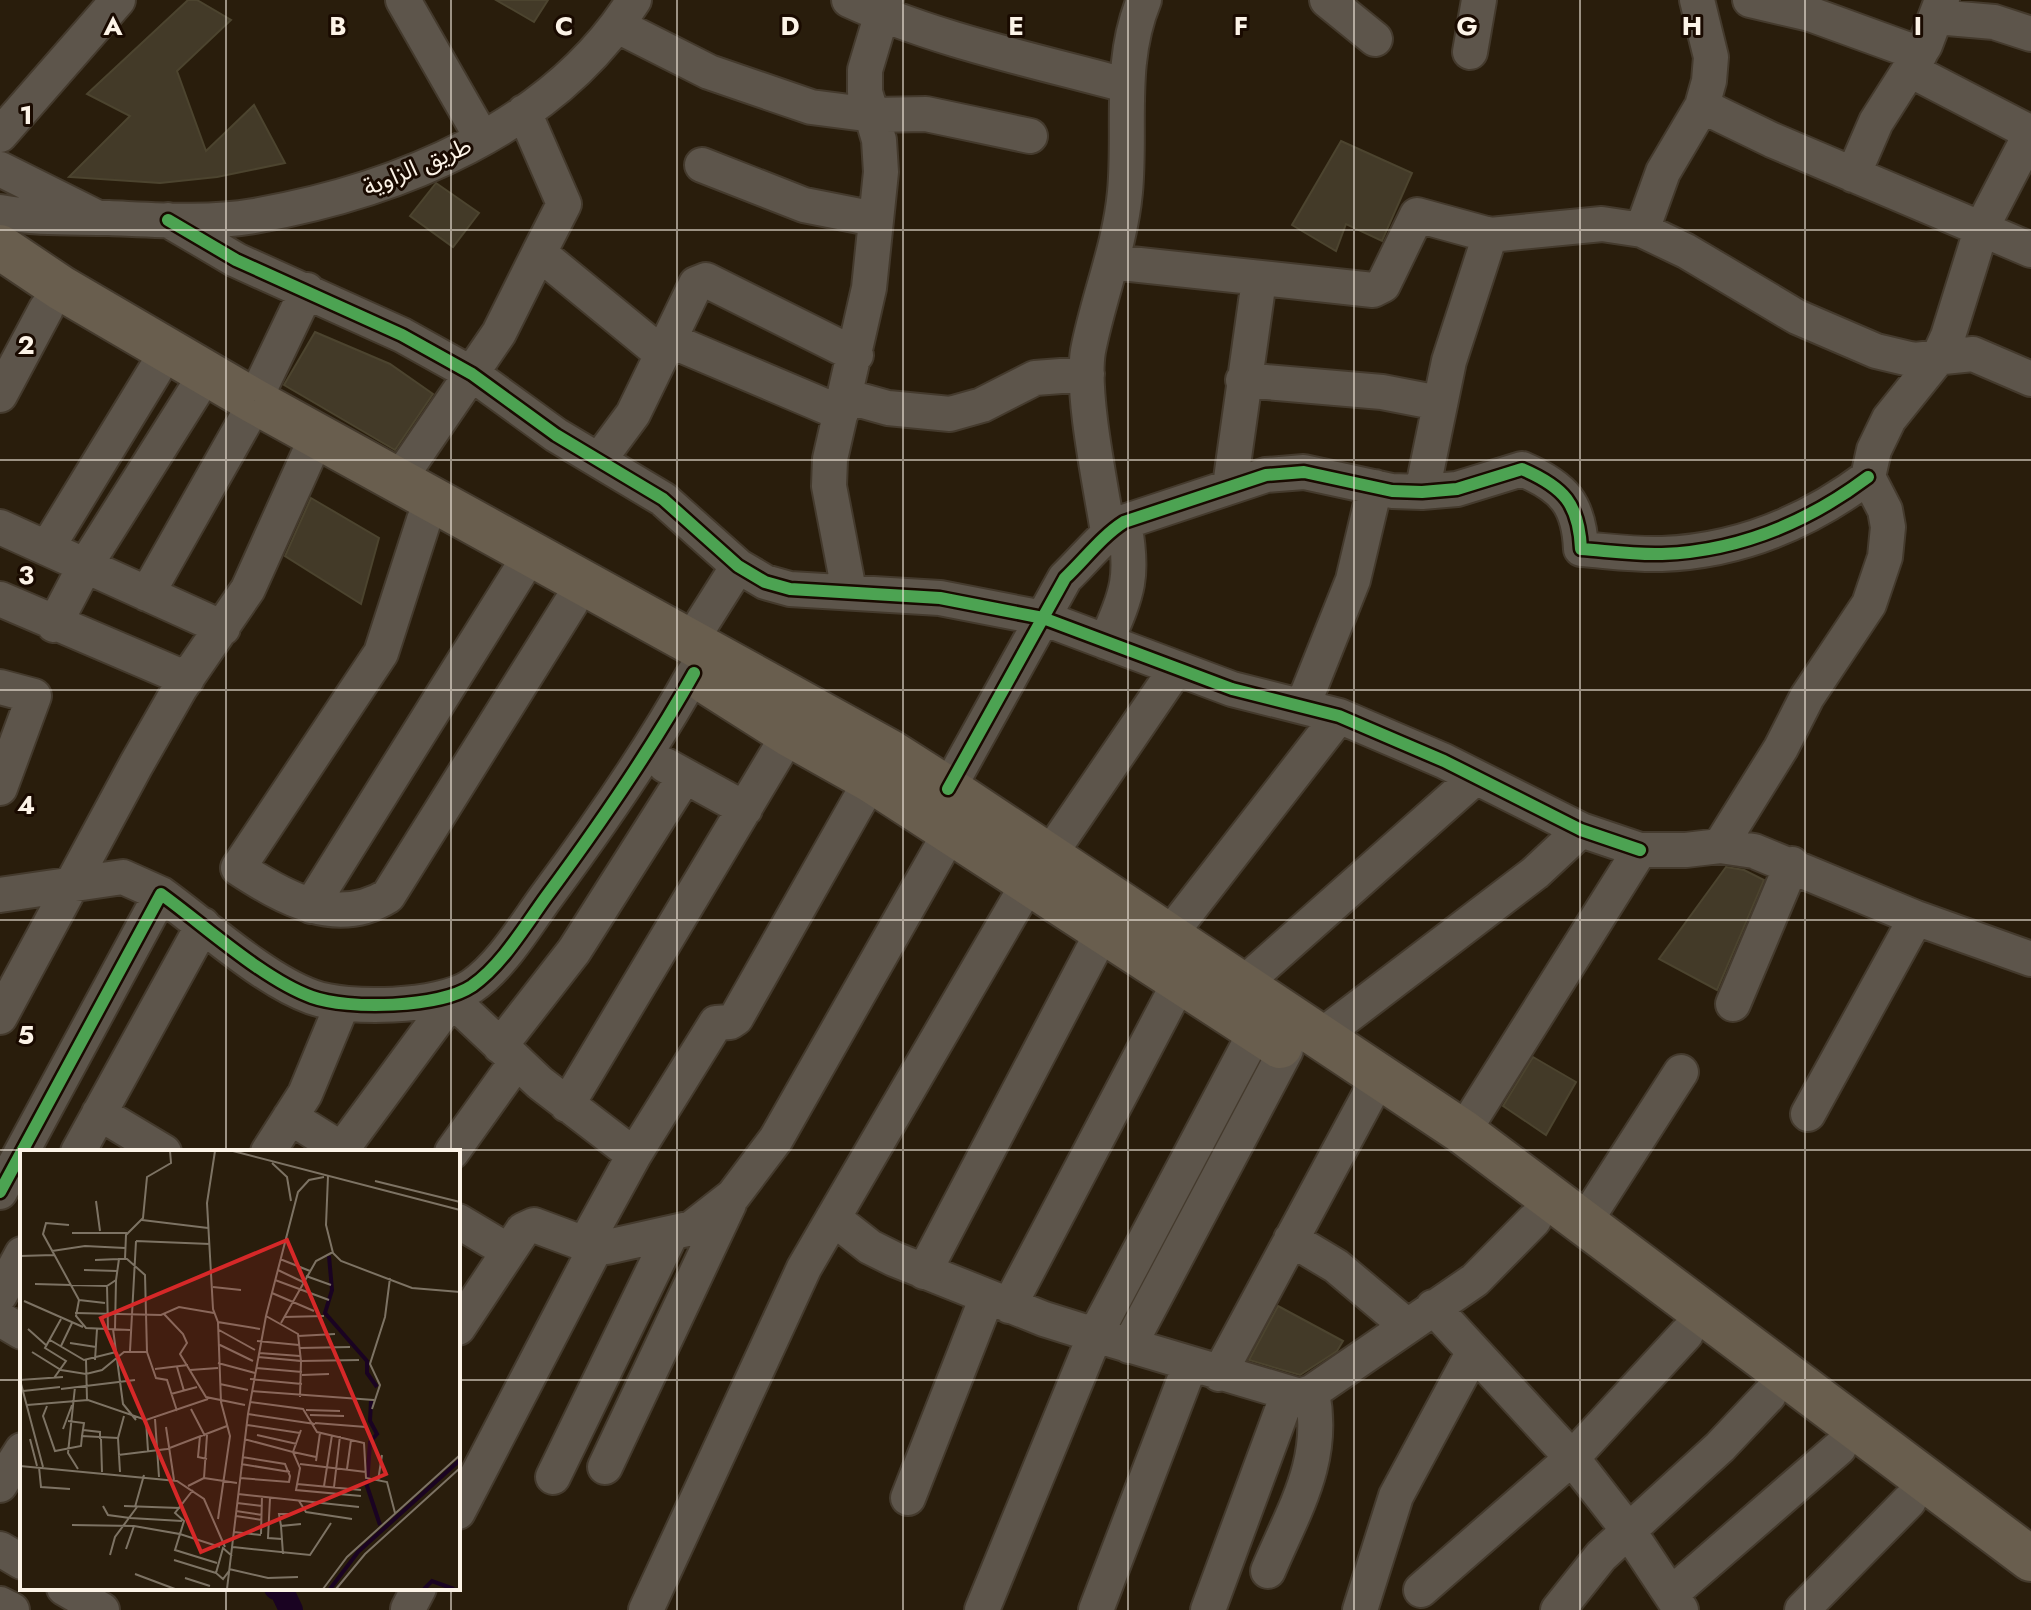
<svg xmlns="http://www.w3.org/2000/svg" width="2031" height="1610" font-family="Jost,'Noto Sans Arabic',sans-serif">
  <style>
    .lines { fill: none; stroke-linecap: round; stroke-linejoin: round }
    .canal { stroke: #1a0322; stroke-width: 24 }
    .building { fill: #433a28; stroke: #4c442f; stroke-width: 2 }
    .minor-casing { stroke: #443a2d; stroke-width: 38 }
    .major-casing { stroke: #443a2d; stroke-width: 48 }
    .minor { stroke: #5d554b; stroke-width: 34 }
    .major { stroke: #695e4e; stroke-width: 44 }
    .cycleway-casing { stroke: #190a00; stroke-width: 17 }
    .cycleway { stroke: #4ca352; stroke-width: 12 }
    .grid { fill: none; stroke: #fcf3e7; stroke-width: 2; stroke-opacity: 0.55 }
    .labels { text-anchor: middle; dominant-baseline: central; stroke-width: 6; stroke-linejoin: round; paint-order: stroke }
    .street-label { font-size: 24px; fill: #fcf3e7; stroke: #190a00 }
    .inset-river { fill: none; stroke: #1a0322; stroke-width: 4 }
    .inset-road { fill: none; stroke: #7d7364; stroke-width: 2 }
    .view { fill: #d62828; fill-opacity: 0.15; stroke: #d62828; stroke-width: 4 }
    .inset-edge { fill: none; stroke: #fcf3e7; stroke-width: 4 }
    .grid-label { font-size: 26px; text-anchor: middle; font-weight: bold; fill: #fcf3e7; stroke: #190a00; stroke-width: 6; stroke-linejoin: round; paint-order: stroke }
  </style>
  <rect width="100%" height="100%" fill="#291d0c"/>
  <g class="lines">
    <path class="canal" d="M 276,1588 L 281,1589 L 291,1610"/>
  </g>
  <path class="building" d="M 188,0 L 197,0 L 231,20 L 177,71 L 206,151 L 254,105 L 285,163 L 217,177 L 160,183 L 69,177 L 130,116 L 87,94 Z
    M 496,0 L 548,0 L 534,22 Z
    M 1341,141 L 1412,173 L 1382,241 L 1346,224 L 1336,251 L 1292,225 Z
    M 436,183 L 479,213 L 453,247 L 410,216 Z
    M 315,332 L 390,364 L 433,394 L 395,450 L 284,385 Z
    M 311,498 L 379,538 L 361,604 L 285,556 Z
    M 1726,867 L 1744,870 L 1764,880 L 1717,990 L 1659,959 Z
    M 1533,1057 L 1576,1082 L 1546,1135 L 1503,1106 Z
    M 1278,1306 L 1343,1341 L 1337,1351 L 1300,1375 L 1249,1360 Z"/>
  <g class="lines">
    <defs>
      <path id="minor" d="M 403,0 L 482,138
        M 849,0 C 936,40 1033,60 1125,85
        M 1327,0 L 1375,39
        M 1750,0 L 1810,14 L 1920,54
        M 1936,17 L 1994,22 L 2031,34
        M 618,26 L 709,72 L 811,107 L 873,115 L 926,114 L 1030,136
        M 1470,52 L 1479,0
        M 1910,70 L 2031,133
        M 1702,106 L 1772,140 L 2031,250
        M 524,112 L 564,204 L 539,253 L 662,354
        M 0,135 L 118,0
        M 702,165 L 804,205 L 875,219
        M 0,169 L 98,218
        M 1853,175 L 1876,122 L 1925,45 L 1942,0
        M 0,212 C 37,219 71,217 109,218 C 156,220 208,224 254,216 C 397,191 554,128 634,0
        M 168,220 L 236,260 L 402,335 L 472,374 L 556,435 L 663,499 L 738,566 L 765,582 L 790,589 L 940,598 L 1043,618 L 1232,689 L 1339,716 L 1444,761 L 1581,830 L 1640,850
        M 1642,230 L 1663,172 L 1702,106 L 1709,81 L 1711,57 L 1697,0
        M 1112,262 L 1373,290 L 1383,285 L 1417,215 L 1490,235 L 1602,224 L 1642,230 L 1686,251 L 1797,317 L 1876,351 L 1914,360 L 1973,354 L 2031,379
        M 669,340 L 696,284 L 706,280 L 856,355
        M 1243,380 L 1382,392 L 1439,403
        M 0,395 L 46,309
        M 845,396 L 888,408 L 950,414 L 982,405 L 1035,378 L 1087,374
        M 254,401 L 307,290
        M 599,460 L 633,414 L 669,340 L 841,413
        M 398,481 L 499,333 L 539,253
        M 1230,486 L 1259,280
        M 1422,492 L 1449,361 L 1490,235
        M 424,520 L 381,653 L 238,868 C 284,898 336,928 388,896 L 571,603
        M 0,527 L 223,628
        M 1108,532 C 1101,487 1081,394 1088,351 C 1098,298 1120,247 1125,192 C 1131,127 1118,63 1144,0
        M 47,548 L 155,371
        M 849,591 L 829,486 L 830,459 L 869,288 L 881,172 L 879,140 L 865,92 L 865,70 L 886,0
        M 147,594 L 245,421
        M 0,599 L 187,679
        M 54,625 L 85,566 L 194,393
        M 690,642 L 738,566
        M 1106,642 C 1128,591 1134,577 1124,522
        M 0,687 L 34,696 L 0,788
        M 1303,705 L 1353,580 L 1375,487
        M 665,765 L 745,809
        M 948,789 L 1065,578 C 1085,559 1102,536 1124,522 L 1266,475 L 1304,472 L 1392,491 L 1422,492 L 1457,489 L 1522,469 C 1564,487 1579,504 1581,549 C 1608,551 1635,555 1662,554 C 1739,551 1808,522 1868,477
        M 1720,846 L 1781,748 L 1807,697 L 1869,604 L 1885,557 L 1888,527 L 1885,510 L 1868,477 L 1874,450 L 1889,419 L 1938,358 L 1948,336 L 1982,227 L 2031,133
        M 1048,857 L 1176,669
        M 0,895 L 123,877 L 161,894
        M 311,906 L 519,573
        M 1153,956 L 1339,716
        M 1242,985 L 1476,777
        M 1733,1004 L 1792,864
        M 0,1017 L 136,765 L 180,688 L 248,589 L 308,456
        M 1320,1037 L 1535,873 L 1581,830
        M 500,1046 L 574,951 L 685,776
        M 567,1105 L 789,734
        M 99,1113 L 164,1152
        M 1808,1114 L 1916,918
        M 290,1117 L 346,1152
        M 1463,1132 L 1640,850 L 1686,850 L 1720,846 L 1754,851 L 1916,918 L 2031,959
        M 342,1149 L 442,1013 L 449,997 L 540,1083 L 634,1155
        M 78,1152 L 203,925
        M 268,1152 L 305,1094 L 342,1005
        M 452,1152 L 517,1061
        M 0,1192 L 161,894 C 204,925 264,980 312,997 C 348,1010 439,1008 472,986 C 502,965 525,926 546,897 C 600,824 650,752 694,673
        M 833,1218 L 870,1247 L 894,1259 L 1044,1319 L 1095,1335 L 1256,1031
        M 458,1221 L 508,1251
        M 1584,1223 L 1681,1072
        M 1291,1239 L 1336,1266 L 1406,1325
        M 585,1244 L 634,1155 L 716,1023 L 730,1022 L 736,1018 L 871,780
        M 924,1272 L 1114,910
        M 0,1295 L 22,1254
        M 1009,1306 L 1180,981
        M 1433,1307 L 1572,1458 L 1628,1530 L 1681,1610
        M 0,1319 L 22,1332
        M 458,1328 L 523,1230 L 534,1225 L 585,1244 L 607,1247 L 692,1228 L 733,1196 L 776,1139 L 951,831
        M 1129,1346 L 1286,1050
        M 1219,1374 L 1380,1075
        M 605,1467 L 729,1204
        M 553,1477 L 671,1234
        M 0,1485 L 22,1450
        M 908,1498 L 987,1297
        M 458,1512 L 596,1247
        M 0,1549 L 22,1562
        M 1268,1571 C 1294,1509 1326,1461 1312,1392
        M 64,1588 L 102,1610
        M 1421,1590 L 1572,1458 L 1686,1334
        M 1671,1594 L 1839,1448
        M 0,1604 L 12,1610
        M 408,1609 L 419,1588
        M 646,1610 L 804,1268 L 1029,882
        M 982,1610 L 1095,1335 L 1300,1396 L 1312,1392 L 1475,1280 L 1534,1220
        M 1096,1610 L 1190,1365
        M 1208,1610 L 1288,1394
        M 1360,1610 L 1396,1496 L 1473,1353
        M 1558,1610 L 1601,1556 L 1720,1447 L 1769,1395
        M 1802,1610 L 1909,1501"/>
      <path id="major" d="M 0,247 L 61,288 L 254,401 L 890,752 L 948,789 L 1463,1132 L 2031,1559
        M 707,682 L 789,734 L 871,780 L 1280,1046"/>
    </defs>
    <use href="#minor" class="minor-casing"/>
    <use href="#major" class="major-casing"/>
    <use href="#minor" class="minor"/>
    <use href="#major" class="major"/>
    <defs>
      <path id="cycleway" d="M 168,220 L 236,260 L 402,335 L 472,374 L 556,435 L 663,499 L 738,566 L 765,582 L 790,589 L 940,598 L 1043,618 L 1232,689 L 1339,716 L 1444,761 L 1581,830 L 1640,850
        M 948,789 L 1065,578 C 1085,559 1102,536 1124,522 L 1266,475 L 1304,472 L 1392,491 L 1422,492 L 1457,489 L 1522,469 C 1564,487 1579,504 1581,549 C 1608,551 1635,555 1662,554 C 1739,551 1808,522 1868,477
        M 0,1192 L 161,894 C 204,925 264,980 312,997 C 348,1010 439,1008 472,986 C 502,965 525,926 546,897 C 600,824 650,752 694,673"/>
    </defs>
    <use href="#cycleway" class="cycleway-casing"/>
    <use href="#cycleway" class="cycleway"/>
  </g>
  <path class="grid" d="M 226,0 L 226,1152M 451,0 L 451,1152M 677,0 L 677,1610M 903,0 L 903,1610M 1128,0 L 1128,1610M 1354,0 L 1354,1610M 1580,0 L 1580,1610M 1805,0 L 1805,1610M 0,230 L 2031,230M 0,460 L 2031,460M 0,690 L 2031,690M 0,920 L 2031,920M 0,1150 L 2031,1150M 0,1380 L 22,1380M 458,1380 L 2031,1380M 226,1588 L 226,1610M 451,1588 L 451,1610"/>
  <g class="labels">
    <g class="street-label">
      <text transform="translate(417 166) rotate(-23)">طريق الزاوية</text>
    </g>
  </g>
  <g transform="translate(20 1150)">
    <rect width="440" height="440" fill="#291d0c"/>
    <path class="inset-river" d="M 309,106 L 312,140 L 305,163 L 347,211 L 347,223 L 357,237M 351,251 L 350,271 L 357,284 L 350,292 L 347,336 L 360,375M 310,439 L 338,402 L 440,310M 404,439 L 412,431 L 434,439"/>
    <path class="inset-road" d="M 195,1 L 187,53 L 193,159 L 198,172 L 240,179M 213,1 L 440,60M 252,13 L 267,27 L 271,51M 308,26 L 306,75 L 313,103 L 321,111 L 392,138 L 440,142M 355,31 L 440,52M 76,51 L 80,81M 122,70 L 188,78M 49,75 L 26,73 L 23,84 L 59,150 L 56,166 L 66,178 L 110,180M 52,83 L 107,83M 116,91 L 190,94M 32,101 L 65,96 L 105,98M 0,106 L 34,105M 105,109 L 106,85 L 123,68 L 127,27 L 151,13 L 150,1M 260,109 L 290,121M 75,110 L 99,109M 64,120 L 97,121M 258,120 L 283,132M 286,126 L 311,135M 255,130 L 309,150M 15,134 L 87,136 L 96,130M 87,136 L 88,179M 193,137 L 221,140M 252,143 L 294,161M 59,150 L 85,153M 4,151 L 63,177M 55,163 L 141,165 L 159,157 L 194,163M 144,164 L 163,184 L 167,193 L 160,204 L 186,247 L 225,255M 246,166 L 278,184 L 281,211 L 339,210M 264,167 L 304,166M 261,173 L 296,111 L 313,102M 8,179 L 27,196M 93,179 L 103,254 L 116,270M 95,179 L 96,130 L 99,109 L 107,109 L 125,125 L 127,202 L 136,228 L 147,230 L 157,261M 199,180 L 235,200M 278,186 L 315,184M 30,190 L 64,210 L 96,202M 237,191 L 279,195M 50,193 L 76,197M 198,194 L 233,211M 41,196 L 52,173M 280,198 L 330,197M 110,201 L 116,91M 12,202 L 41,220 L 66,224 L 82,220 L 104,202 L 127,202M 239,203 L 280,206M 238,207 L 281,211 L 280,247M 66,210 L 67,250M 75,210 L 77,179M 198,213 L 235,223M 157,217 L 164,241M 236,218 L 282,222M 135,219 L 168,215M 170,220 L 198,218M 282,225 L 309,224M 34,228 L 46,211 L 25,198 L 41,169M 230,229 L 282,234M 0,230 L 23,317M 0,230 L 43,227M 200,234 L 228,240M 55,237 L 48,303 L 58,319M 41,239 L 115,230M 3,241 L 40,237M 232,241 L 354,250M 151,244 L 177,237M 230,252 L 283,259 L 297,282 L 344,293 L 346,328 L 367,332 L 375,363M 7,255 L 68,250 L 126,270 L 188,249M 27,256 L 23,266 L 35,301 L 61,296 L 62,286 L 98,288M 171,259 L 185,286M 352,259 L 360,235 L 350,214 L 365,167 L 370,128M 286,260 L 320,261M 228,264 L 295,274M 290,265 L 324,266M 135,269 L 139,327M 126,270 L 128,301M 48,271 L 64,273 L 62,286M 295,273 L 346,277M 227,275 L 280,283M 146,277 L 154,330M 43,279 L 52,255M 63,280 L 80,282 L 80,289M 281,280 L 273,302 L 296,307M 237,285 L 277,294M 180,286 L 178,307 L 187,309M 10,289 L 17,316M 81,289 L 82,322M 224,289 L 273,302 L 280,318 L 276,340 L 341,346M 98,305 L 147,299 L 207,276M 296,311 L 300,283M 221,314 L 270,322M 280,314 L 346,322M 0,316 L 157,331 L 184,349 L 205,397M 19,317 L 21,337 L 50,339M 327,319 L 331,290M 100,322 L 98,288 L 104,266M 184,328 L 217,333M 220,328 L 269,332 L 270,326 L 265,314 L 222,307M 358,331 L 362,305M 277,334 L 341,340M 168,336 L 184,328 L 187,285M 304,336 L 312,285M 314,337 L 320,286M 218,344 L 339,357M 250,348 L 248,388 L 262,389M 279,351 L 286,362 L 332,369M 217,353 L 242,356M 83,356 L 88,365 L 110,368M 104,356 L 160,358M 115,357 L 124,325M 216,361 L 242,365M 216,366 L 242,370M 110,368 L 162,371M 198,369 L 210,286 L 201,252 L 198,172M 52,375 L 114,376 L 160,384 L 164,371 L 155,363 L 173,340M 261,376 L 259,364 L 274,364M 214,382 L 241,385M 241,384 L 242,346M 213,397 L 290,405 L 311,373M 106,399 L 114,376M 263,404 L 261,376 L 281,374M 90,405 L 95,387 L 117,357M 154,410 L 196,423M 197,413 L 155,400 L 160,384 L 200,397M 209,419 L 248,428 L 278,427M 209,421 L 203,429 L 196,423 L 203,398 L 212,406M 115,424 L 155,439M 165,428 L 190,436M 207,439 L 228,264 L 246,166 L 278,42 L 289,30 L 304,27M 303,439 L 327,407 L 440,305M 316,439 L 345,404 L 440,318"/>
    <path class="view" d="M 267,90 L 366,324 L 181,402 L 81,168 Z"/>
    <rect width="440" height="440" class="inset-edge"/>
  </g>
  <g class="grid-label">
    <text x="113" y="35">A</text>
    <text x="338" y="35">B</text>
    <text x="564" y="35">C</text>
    <text x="790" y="35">D</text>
    <text x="1016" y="35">E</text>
    <text x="1241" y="35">F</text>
    <text x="1467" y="35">G</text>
    <text x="1692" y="35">H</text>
    <text x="1918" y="35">I</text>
    <text x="26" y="124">1</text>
    <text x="26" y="354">2</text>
    <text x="26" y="584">3</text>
    <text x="26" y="814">4</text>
    <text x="26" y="1044">5</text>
  </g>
</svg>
